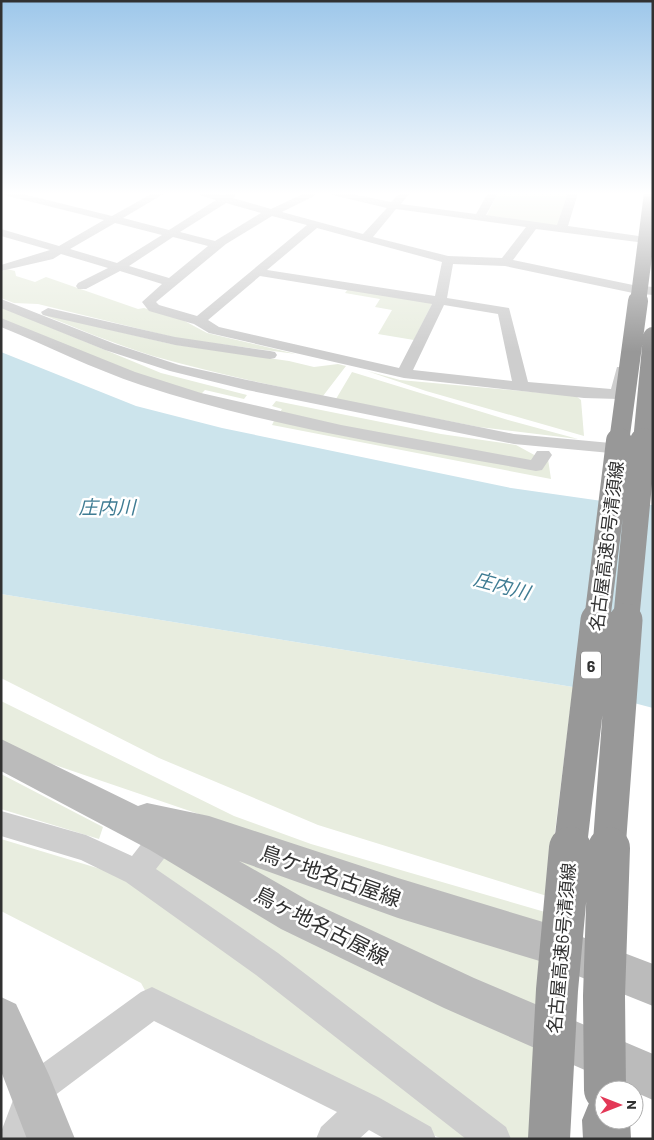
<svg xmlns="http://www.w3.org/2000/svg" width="654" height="1140" font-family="Barlow,'Noto Sans JP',sans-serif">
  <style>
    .green { fill: #e8eddf }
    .water { fill: #cce4ec }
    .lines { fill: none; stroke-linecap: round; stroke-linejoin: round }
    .street { fill: #cecece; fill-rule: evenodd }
    .secondary { fill: #bbb; fill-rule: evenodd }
    .highway { fill: #989898; fill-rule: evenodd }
    .highway-bridge-far4 { stroke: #989898; stroke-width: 16 }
    .highway-bridge-far3 { stroke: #989898; stroke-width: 20 }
    .highway-bridge-far2 { stroke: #989898; stroke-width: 26 }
    .highway-bridge-far1 { stroke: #989898; stroke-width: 33 }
    .highway-bridge { stroke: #989898; stroke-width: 42 }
    .labels { text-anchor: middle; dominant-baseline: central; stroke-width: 5; stroke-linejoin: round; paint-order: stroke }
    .shield { fill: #fff; stroke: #6f6f6f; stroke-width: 1 }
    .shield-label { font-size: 16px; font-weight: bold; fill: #313131 }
    .street-label { font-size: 18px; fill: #313131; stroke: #fff }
    .water-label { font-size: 19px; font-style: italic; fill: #3f7c93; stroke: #fff }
    .near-street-label { font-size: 21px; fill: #313131; stroke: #fff }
  </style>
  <rect width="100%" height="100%" fill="#fff"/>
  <path class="green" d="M 498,193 L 569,193 L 558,225 L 553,226 L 489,217 L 487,215 Z
    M 7,269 L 15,271 L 16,276 L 35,282 L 46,277 L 138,309 L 144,308 L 179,318 L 207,333 L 296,354 L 181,339 L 38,304 L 14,303 L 1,298 L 1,272 Z
    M 348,289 L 427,301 L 432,304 L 414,340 L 378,334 L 392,310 L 375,307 L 380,299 L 345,293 Z
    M 1,307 L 161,373 L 247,395 L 244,399 L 205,390 L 200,395 L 150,380 L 1,319 Z
    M 39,313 L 171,344 L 289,361 L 314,367 L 338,364 L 346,366 L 323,396 C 266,384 209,372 153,356 C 114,344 76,328 39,313 Z
    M 367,371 L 400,380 L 576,396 L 581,400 L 584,436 L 426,391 Z
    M 352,372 L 508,420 L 578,439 L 479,427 L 336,399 Z
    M 276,401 L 441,434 L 516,445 L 538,457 L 533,464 L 279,414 L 282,409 L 272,406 Z
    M 276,417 L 538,468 L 548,459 L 551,479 L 272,425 Z
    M 1,594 L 573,687 L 547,896 L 318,825 L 159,758 L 1,678 Z
    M 1,701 L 234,816 L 311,844 L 545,912 L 542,1139 L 443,1139 L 366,1109 L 152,1003 L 141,983 L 1,911 L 1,839 L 104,870 L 231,825 L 8,749 L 1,745 Z
    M 1,774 L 103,827 L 99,839 L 1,809 Z"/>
  <path class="water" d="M 1,352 L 136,406 L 222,428 L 511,488 L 616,503 L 653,505 L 653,708 L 573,687 L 1,594 Z"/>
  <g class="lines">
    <path class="street" d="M 3,193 L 19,193 L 112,216 L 153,193 L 165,193 L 123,218 L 169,230 L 216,200 L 199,195 L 198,193 L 213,193 L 223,195 L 234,193 L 236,195 L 233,198 L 271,209 L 305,193 L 317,193 L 316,195 L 282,212 L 363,234 L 387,208 L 332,195 L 331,193 L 348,193 L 391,202 L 400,193 L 410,193 L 401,204 L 476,214 L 488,193 L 498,193 L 486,215 L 557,225 L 568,193 L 578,193 L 568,226 L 653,238 L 653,244 L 536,229 L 513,260 L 633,285 L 653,287 L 653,295 L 633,293 L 505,266 L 453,264 L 447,298 L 509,308 L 528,382 L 611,389 L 617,367 L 627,367 L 629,370 L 626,394 L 623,397 L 618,399 L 584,398 L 404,378 L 209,333 L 194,324 L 149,311 L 142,302 L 162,284 L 120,271 L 86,289 L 78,289 L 76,286 L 78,283 L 108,268 L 61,254 L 53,259 L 1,271 L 1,265 L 50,250 L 1,236 L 1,229 L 59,246 L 104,220 L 4,195 ZM 226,203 L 261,213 L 215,241 L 180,232 ZM 396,209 L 526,227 L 502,258 L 448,256 L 373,237 ZM 272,216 L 307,225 L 197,316 L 159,305 L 156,302 L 226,244 ZM 115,223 L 162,235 L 117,263 L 70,249 ZM 317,228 L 442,262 L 435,296 L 267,270 ZM 173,237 L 208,246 L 169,278 L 129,266 ZM 260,276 L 432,304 L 399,368 L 219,327 L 208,320 ZM 444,305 L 498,314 L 512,381 L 413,370 Z
      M 1,299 L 115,344 L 179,365 L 247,380 L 514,434 L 632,445 L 638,446 L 640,450 L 638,454 L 632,455 L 514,444 L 247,390 L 170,371 L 105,350 L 1,308 Z
      M 48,308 L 175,337 L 270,351 L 275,352 L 277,355 L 275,358 L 270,359 L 175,345 L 43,315 L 41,312 Z
      M 1,318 L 135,372 L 201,393 L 341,425 L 531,460 L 537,451 L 549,451 L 552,455 L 542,470 L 536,471 C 404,447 269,427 141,385 C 93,369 48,346 1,327 Z
      M 1,811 L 86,835 L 132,856 L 153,829 L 163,825 L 173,829 L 176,838 L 173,847 L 156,869 L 278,953 L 506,1127 L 511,1139 L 466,1139 L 256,975 L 126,882 L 81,860 L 1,836 Z
      M 152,987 L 378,1097 L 431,1127 L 436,1139 L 385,1139 L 369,1130 L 359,1139 L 316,1139 L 321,1127 L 337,1112 L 154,1021 L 46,1102 L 33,1139 L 1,1139 L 1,1132 L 21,1079 L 141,992 Z"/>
    <path class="secondary" d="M 1,739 L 138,806 L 147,803 L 209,816 L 398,878 L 543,922 L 653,964 L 653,1006 L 543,962 L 398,918 L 239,861 L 309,901 L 474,978 L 653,1054 L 653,1100 L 444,1008 L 281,929 L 150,850 L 1,771 Z
      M 1,997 L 16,1004 L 49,1075 L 75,1139 L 27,1139 L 1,1071 Z"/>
    <path class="highway" d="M 604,1097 L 604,1120 L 630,1120 L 631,1139 L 583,1139 L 582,1120 L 589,1103 Z"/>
    <path class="highway-bridge-far4" d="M 638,303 L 652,193"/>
    <path class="highway-bridge-far3" d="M 619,442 L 638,301
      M 643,442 L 653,337"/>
    <path class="highway-bridge-far2" d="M 597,621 L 619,441
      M 626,621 L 643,441"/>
    <path class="highway-bridge-far1" d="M 570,849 L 597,620
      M 609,849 L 626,620"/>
    <path class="highway-bridge" d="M 605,1090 L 604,996 L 609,848
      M 549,1139 L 557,990 L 570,848"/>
  </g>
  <linearGradient id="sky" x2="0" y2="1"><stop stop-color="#9dc7ea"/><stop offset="0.55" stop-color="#fff"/><stop offset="1" stop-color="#fff" stop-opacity="0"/></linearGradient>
  <rect width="654" height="352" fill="url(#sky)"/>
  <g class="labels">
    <rect class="shield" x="581" y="651.5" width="20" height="27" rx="4"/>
    <g class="shield-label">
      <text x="591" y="665">6</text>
    </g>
    <g class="street-label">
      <text transform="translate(606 546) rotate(-83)">名古屋高速6号清須線</text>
      <text transform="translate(561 948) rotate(-85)">名古屋高速6号清須線</text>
    </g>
    <g class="water-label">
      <text x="107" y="506">庄内川</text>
      <text transform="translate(502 585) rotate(15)">庄内川</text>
    </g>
    <g class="near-street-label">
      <text transform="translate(331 875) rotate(19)">鳥ケ地名古屋線</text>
      <text transform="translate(322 925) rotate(27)">鳥ヶ地名古屋線</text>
    </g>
  </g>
  <rect width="654" height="1140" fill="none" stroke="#313131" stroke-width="5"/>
  <g transform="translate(619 1105) rotate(90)"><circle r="24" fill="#ffffff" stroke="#adadad"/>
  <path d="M0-4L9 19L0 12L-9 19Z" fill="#e33857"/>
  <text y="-8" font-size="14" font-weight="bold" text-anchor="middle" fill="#313131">N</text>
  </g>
</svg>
